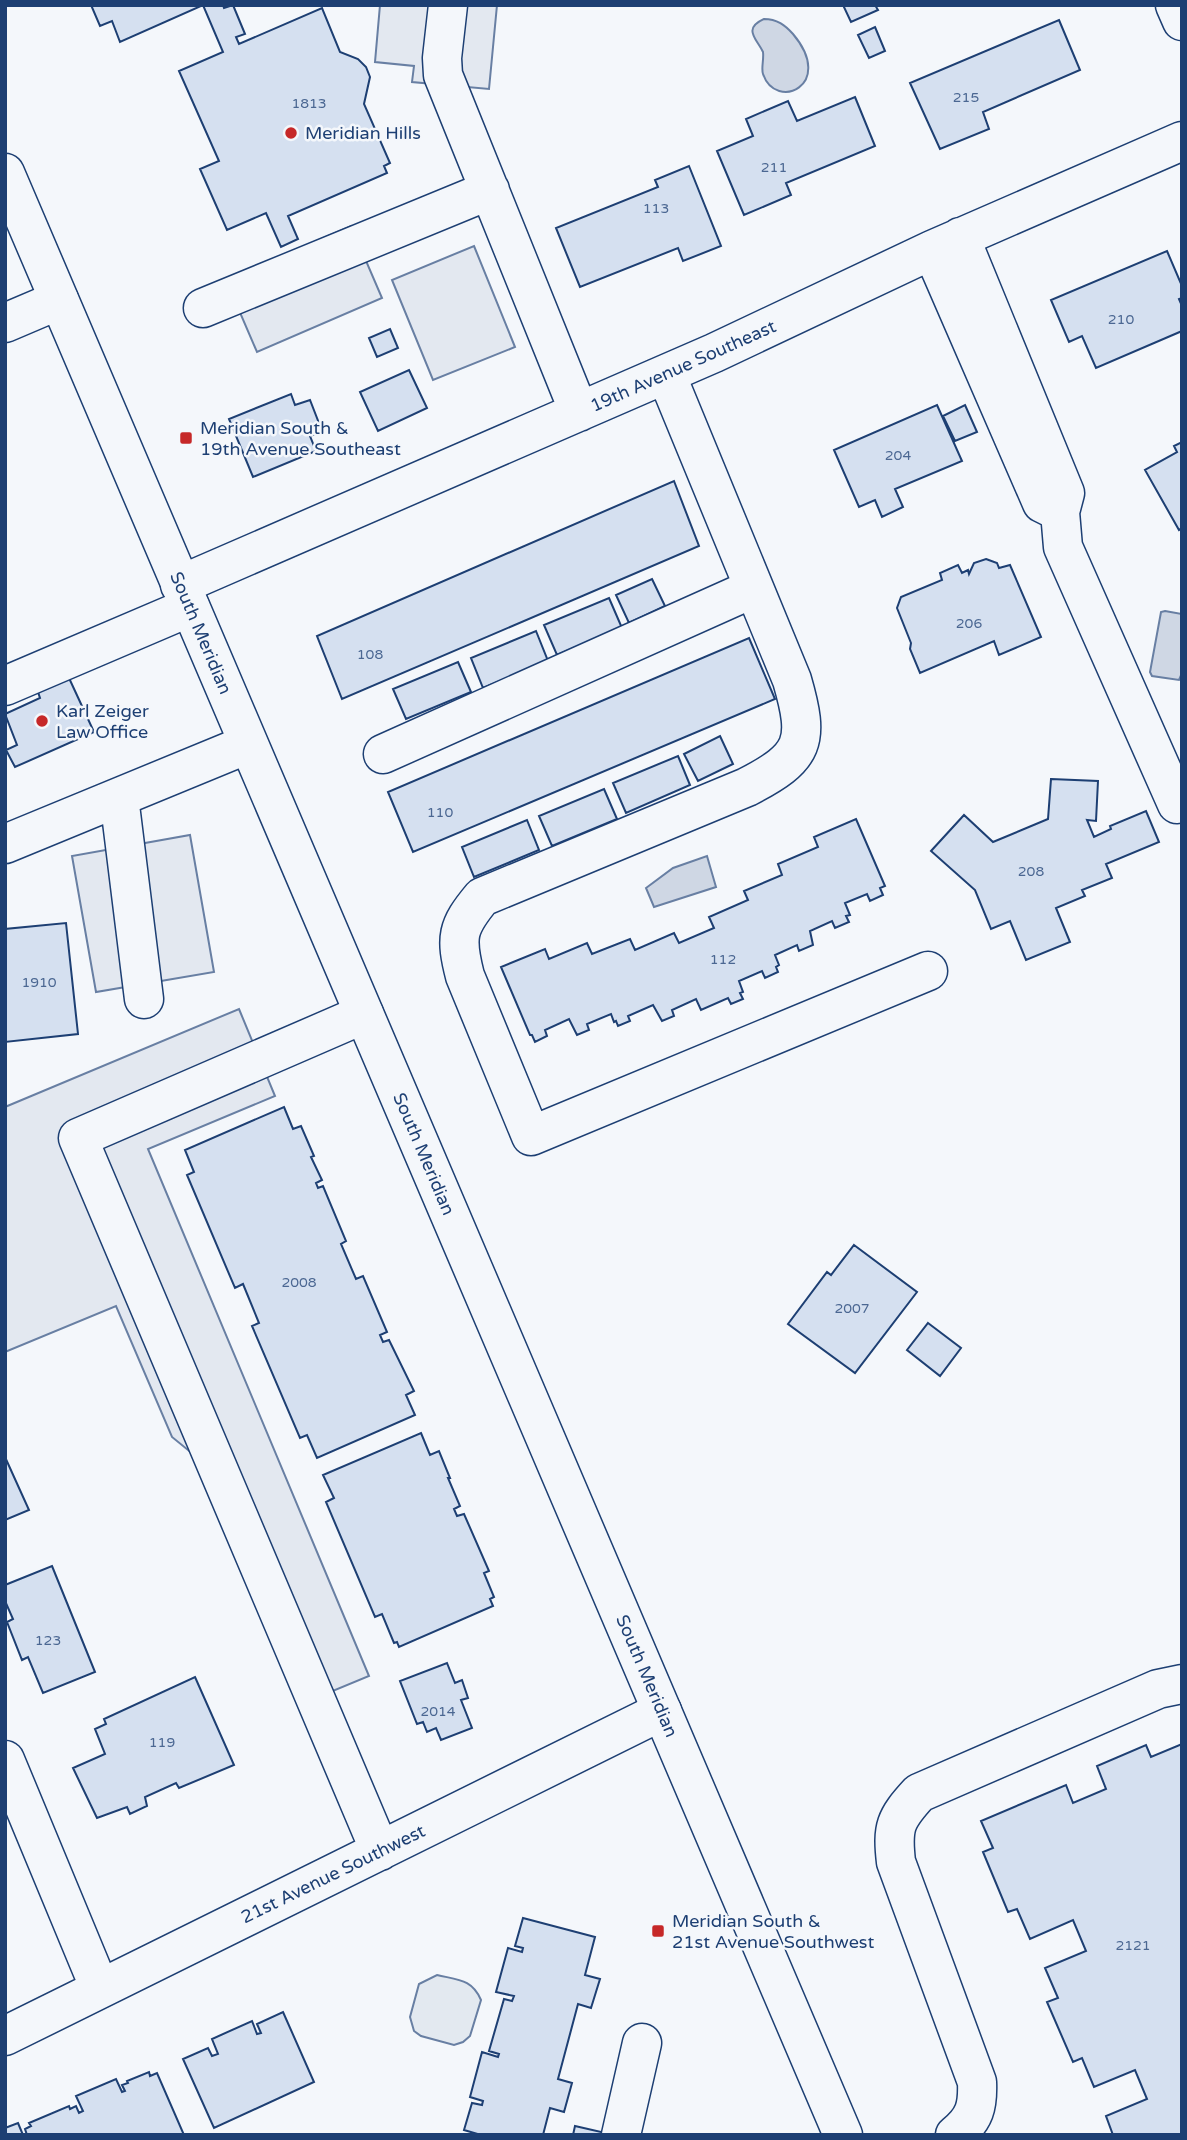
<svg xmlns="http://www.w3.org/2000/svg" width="1187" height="2140" font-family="'Varela Round',sans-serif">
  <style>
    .green { fill: #e3e9f0; stroke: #687fa3; stroke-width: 2 }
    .parking { fill: #e3e8f0; stroke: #687fa3; stroke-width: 2 }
    .water { fill: #cfd7e4; stroke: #687fa3; stroke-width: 2 }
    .building { fill: #d5e0f0; stroke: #1d3f73; stroke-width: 2 }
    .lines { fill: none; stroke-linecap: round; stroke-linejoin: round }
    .minor-casing { stroke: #1d3f73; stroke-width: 41 }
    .major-casing { stroke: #1d3f73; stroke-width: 41 }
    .minor { stroke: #f4f7fb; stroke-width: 38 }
    .major { stroke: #f4f7fb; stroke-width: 38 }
    .poi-dot { fill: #c62828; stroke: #f4f7fb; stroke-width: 2.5 }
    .labels { text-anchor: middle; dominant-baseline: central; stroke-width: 5; stroke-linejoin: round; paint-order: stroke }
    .number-label { font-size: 14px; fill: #4b6792 }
    .poi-label { font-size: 18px; fill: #1d3f73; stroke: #f4f7fb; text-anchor: start }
    .street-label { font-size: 18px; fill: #1d3f73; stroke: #f4f7fb }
  </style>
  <rect width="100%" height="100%" fill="#f4f7fb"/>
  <path class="green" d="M 437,1975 C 458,1980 472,1979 481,2000 L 470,2036 L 463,2042 L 454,2045 L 421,2036 L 414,2031 L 410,2017 L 419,1984 Z"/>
  <path class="parking" d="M 380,5 L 497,5 L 489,89 L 412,82 L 414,66 L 375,62 Z
    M 351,226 L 382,298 L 257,352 L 226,280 Z
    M 474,246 L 515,347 L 433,380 L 392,280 Z
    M 190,835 L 214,972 L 96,992 L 72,856 Z
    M 239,1009 L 275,1096 L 148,1149 L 369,1676 L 299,1705 L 193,1454 L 172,1437 L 116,1306 L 5,1352 L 5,1107 Z"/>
  <path class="water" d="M 764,19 C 777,19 785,25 793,34 C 836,85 776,112 763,74 C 761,68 764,60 763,52 C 757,39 742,29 764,19 Z
    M 1165,611 L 1182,614 L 1182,673 L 1179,680 L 1152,676 L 1150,672 L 1161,612 Z
    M 707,856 L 716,887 L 654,907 L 646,888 L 673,868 Z"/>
  <path class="building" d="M 91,5 L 223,5 L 224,8 L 233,5 L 245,34 L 236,37 L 239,44 L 322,8 L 340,52 L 358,59 L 366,67 L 370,77 L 364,104 L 390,163 L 384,166 L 387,173 L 288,216 L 298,239 L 281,247 L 266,213 L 227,230 L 200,169 L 219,161 L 179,71 L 223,52 L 203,5 L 120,42 L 112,21 L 100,26 Z
    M 843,5 L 875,5 L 878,10 L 851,22 Z
    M 1059,20 L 1080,70 L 983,112 L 989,129 L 940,149 L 910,83 Z
    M 875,27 L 885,51 L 869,58 L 858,35 Z
    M 855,97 L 875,146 L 786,183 L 791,195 L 744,215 L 717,151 L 753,136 L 746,119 L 788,101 L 797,121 Z
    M 689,166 L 721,246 L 683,261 L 678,248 L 580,287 L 556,228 L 658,187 L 655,180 Z
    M 1167,251 L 1182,286 L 1182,298 L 1179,299 L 1182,306 L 1182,331 L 1096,368 L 1082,336 L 1069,342 L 1051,300 Z
    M 390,329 L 398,348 L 377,357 L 369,338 Z
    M 409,370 L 427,408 L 378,431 L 360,392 Z
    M 291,394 L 295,405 L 310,400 L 322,431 L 310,436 L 316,451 L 253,477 L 229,419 Z
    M 937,405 L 962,461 L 895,489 L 903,507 L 882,517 L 875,500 L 859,507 L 834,450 Z
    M 965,405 L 977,432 L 955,441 L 943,416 Z
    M 1182,442 L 1182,528 L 1179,530 L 1145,470 L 1177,452 L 1174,446 Z
    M 674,481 L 699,546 L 342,699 L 317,636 Z
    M 986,559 L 997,563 L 999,568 L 1010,565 L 1041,637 L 999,655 L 994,641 L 920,673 L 910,649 L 911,643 L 897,608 L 901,597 L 942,580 L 940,573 L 958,565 L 962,573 L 968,570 L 969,574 L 974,563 Z
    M 652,579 L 665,606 L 629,623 L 616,595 Z
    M 609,598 L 622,628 L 557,655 L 544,625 Z
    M 536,631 L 548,661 L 483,688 L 471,658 Z
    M 749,638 L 775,699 L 413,852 L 388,792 Z
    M 458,662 L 471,692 L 406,719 L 393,689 Z
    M 69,678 L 94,732 L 15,767 L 6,750 L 17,745 L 5,714 L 40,698 L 38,692 Z
    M 720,736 L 733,764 L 698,781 L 684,754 Z
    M 678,756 L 690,785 L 626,813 L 613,783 Z
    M 1051,779 L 1098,781 L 1096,821 L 1087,820 L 1094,837 L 1111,829 L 1110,826 L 1146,811 L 1159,842 L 1106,864 L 1112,878 L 1082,890 L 1085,896 L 1056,908 L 1070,942 L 1026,960 L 1010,921 L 991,929 L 975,890 L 931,851 L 964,815 L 993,842 L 1048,819 Z
    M 604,789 L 617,819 L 552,846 L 539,816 Z
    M 856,819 L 885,886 L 880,888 L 883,895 L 870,901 L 867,894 L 845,903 L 850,915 L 846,916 L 849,922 L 835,928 L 832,921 L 810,931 L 813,945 L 799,951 L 797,945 L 775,955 L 779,965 L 776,967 L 778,972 L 765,978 L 762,971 L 739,981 L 743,992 L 740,993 L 743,999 L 731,1004 L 728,998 L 701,1010 L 696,999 L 672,1010 L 674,1016 L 662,1021 L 653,1005 L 628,1016 L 630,1021 L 618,1026 L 616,1021 L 614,1022 L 611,1014 L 587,1024 L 589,1030 L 577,1035 L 569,1019 L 545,1030 L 547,1036 L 535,1042 L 532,1035 L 530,1035 L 501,967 L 545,949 L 549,959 L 587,943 L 592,954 L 630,939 L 635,950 L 674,933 L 679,943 L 714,928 L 709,917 L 748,900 L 744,891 L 782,875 L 778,864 L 818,847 L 814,837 Z
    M 527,820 L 539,850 L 474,877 L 462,847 Z
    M 66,923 L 78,1034 L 5,1042 L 5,929 Z
    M 284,1107 L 293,1129 L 301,1126 L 314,1156 L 311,1157 L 322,1180 L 316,1183 L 318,1188 L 323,1186 L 346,1241 L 341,1244 L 356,1279 L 363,1276 L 387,1332 L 380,1335 L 383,1342 L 389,1340 L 414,1391 L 406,1395 L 415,1415 L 317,1458 L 307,1435 L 300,1438 L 252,1326 L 259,1323 L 243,1284 L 235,1288 L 187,1175 L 194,1172 L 185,1150 Z
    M 854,1245 L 917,1292 L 855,1373 L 788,1324 L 827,1272 L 831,1275 Z
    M 928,1323 L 961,1348 L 940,1376 L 907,1350 Z
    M 421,1433 L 430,1455 L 439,1451 L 450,1478 L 448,1478 L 460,1506 L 454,1509 L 457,1516 L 464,1514 L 489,1571 L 484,1573 L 494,1597 L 490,1599 L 493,1606 L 399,1647 L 397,1642 L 394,1643 L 382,1614 L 375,1617 L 326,1502 L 334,1498 L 323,1475 Z
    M 5,1457 L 29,1510 L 5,1520 Z
    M 52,1566 L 95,1672 L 43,1693 L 28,1657 L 22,1660 L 7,1622 L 13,1619 L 5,1601 L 5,1585 Z
    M 447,1663 L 455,1683 L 462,1680 L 468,1698 L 461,1700 L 472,1728 L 441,1740 L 436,1728 L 427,1732 L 423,1722 L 417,1724 L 400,1681 Z
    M 195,1677 L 234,1765 L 179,1788 L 176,1783 L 145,1797 L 147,1806 L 130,1814 L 127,1807 L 97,1818 L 73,1768 L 105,1754 L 95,1729 L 106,1724 L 104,1719 Z
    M 1182,1744 L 1182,2135 L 1113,2135 L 1106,2116 L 1147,2099 L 1135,2070 L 1094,2087 L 1082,2058 L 1073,2062 L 1047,2002 L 1058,1998 L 1045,1968 L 1086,1951 L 1073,1920 L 1030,1939 L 1017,1909 L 1008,1912 L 983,1852 L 993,1848 L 981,1821 L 1066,1785 L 1073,1803 L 1106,1789 L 1097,1766 L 1146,1745 L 1151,1757 Z
    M 523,1918 L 595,1937 L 585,1975 L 600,1979 L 591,2008 L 578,2004 L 558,2079 L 572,2083 L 564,2112 L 550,2108 L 543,2135 L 481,2135 L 464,2130 L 472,2103 L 482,2105 L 483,2101 L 470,2097 L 482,2052 L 498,2057 L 499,2054 L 489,2051 L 504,1999 L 512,2001 L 514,1996 L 496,1992 L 508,1948 L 522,1952 L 523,1948 L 515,1946 Z
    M 283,2012 L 314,2082 L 214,2128 L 183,2059 L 208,2048 L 212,2056 L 218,2054 L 212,2039 L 252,2021 L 257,2034 L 261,2033 L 257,2024 Z
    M 149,2072 L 150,2076 L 157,2073 L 184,2135 L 27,2135 L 25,2129 L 31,2126 L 29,2123 L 69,2106 L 70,2109 L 76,2106 L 79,2113 L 83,2111 L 76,2096 L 116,2079 L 122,2092 L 125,2091 L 122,2085 L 128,2083 L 127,2081 Z
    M 18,2123 L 23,2135 L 5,2135 L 5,2128 Z
    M 575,2126 L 610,2134 L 609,2135 L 573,2135 Z"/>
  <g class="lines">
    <defs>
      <path id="minor" d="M 448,5 L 442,58 L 443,75 L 579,412
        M 1175,5 L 1182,21
        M 932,250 L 1042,503 L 1060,512 L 1065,493 L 960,237
        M 203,308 L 490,190
        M 5,323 L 59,300
        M 666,374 L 792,680 C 810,742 805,757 747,787 L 482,897 C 457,927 455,937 465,976 L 531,1136 L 928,971
        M 1060,512 L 1063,547 L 1177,804
        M 180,585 L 714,353 L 932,250 L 1182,141
        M 5,686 L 190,607
        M 383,754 L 754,588
        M 119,797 L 144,999
        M 5,844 L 248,744
        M 364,1014 L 78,1138 L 380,1851
        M 5,1760 L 100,1989
        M 5,2036 L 662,1711
        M 621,2135 L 642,2043
        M 955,2135 C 975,2119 978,2106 977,2082 L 896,1862 C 892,1827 895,1819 919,1793 L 1158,1689 L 1182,1684"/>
      <path id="major" d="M 5,173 L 843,2135"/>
    </defs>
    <use href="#minor" class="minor-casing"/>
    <use href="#major" class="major-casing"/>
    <use href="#minor" class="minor"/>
    <use href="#major" class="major"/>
  </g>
  <g class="poi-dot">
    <circle cx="291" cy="133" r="7"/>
    <rect x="179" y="431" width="14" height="14" rx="3.5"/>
    <circle cx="42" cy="721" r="7"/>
    <rect x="651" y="1924" width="14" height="14" rx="3.5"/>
  </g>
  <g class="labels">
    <g class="number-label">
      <text x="966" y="97">215</text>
      <text x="309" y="103">1813</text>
      <text x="774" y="167">211</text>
      <text x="656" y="208">113</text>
      <text x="1121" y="319">210</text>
      <text x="898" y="455">204</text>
      <text x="969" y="623">206</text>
      <text x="370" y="654">108</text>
      <text x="440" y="812">110</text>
      <text x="1031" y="871">208</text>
      <text x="723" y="959">112</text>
      <text x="39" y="982">1910</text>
      <text x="299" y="1282">2008</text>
      <text x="852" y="1308">2007</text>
      <text x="48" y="1640">123</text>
      <text x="438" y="1711">2014</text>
      <text x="162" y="1742">119</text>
      <text x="1133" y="1945">2121</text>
    </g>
    <g class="poi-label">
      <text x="305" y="133">Meridian Hills</text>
      <text x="200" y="428">Meridian South &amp;<tspan x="200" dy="21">19th Avenue Southeast</tspan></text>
      <text x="56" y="711">Karl Zeiger<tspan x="56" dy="21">Law Office</tspan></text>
      <text x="672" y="1921">Meridian South &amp;<tspan x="672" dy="21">21st Avenue Southwest</tspan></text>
    </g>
    <g class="street-label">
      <text transform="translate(683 366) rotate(-24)">19th Avenue Southeast</text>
      <text transform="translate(201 633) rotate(67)">South Meridian</text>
      <text transform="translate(424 1154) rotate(67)">South Meridian</text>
      <text transform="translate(647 1676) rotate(67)">South Meridian</text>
      <text transform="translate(333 1874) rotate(-26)">21st Avenue Southwest</text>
    </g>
  </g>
  <rect width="1187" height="2140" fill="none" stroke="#1d3f73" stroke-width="14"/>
</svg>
